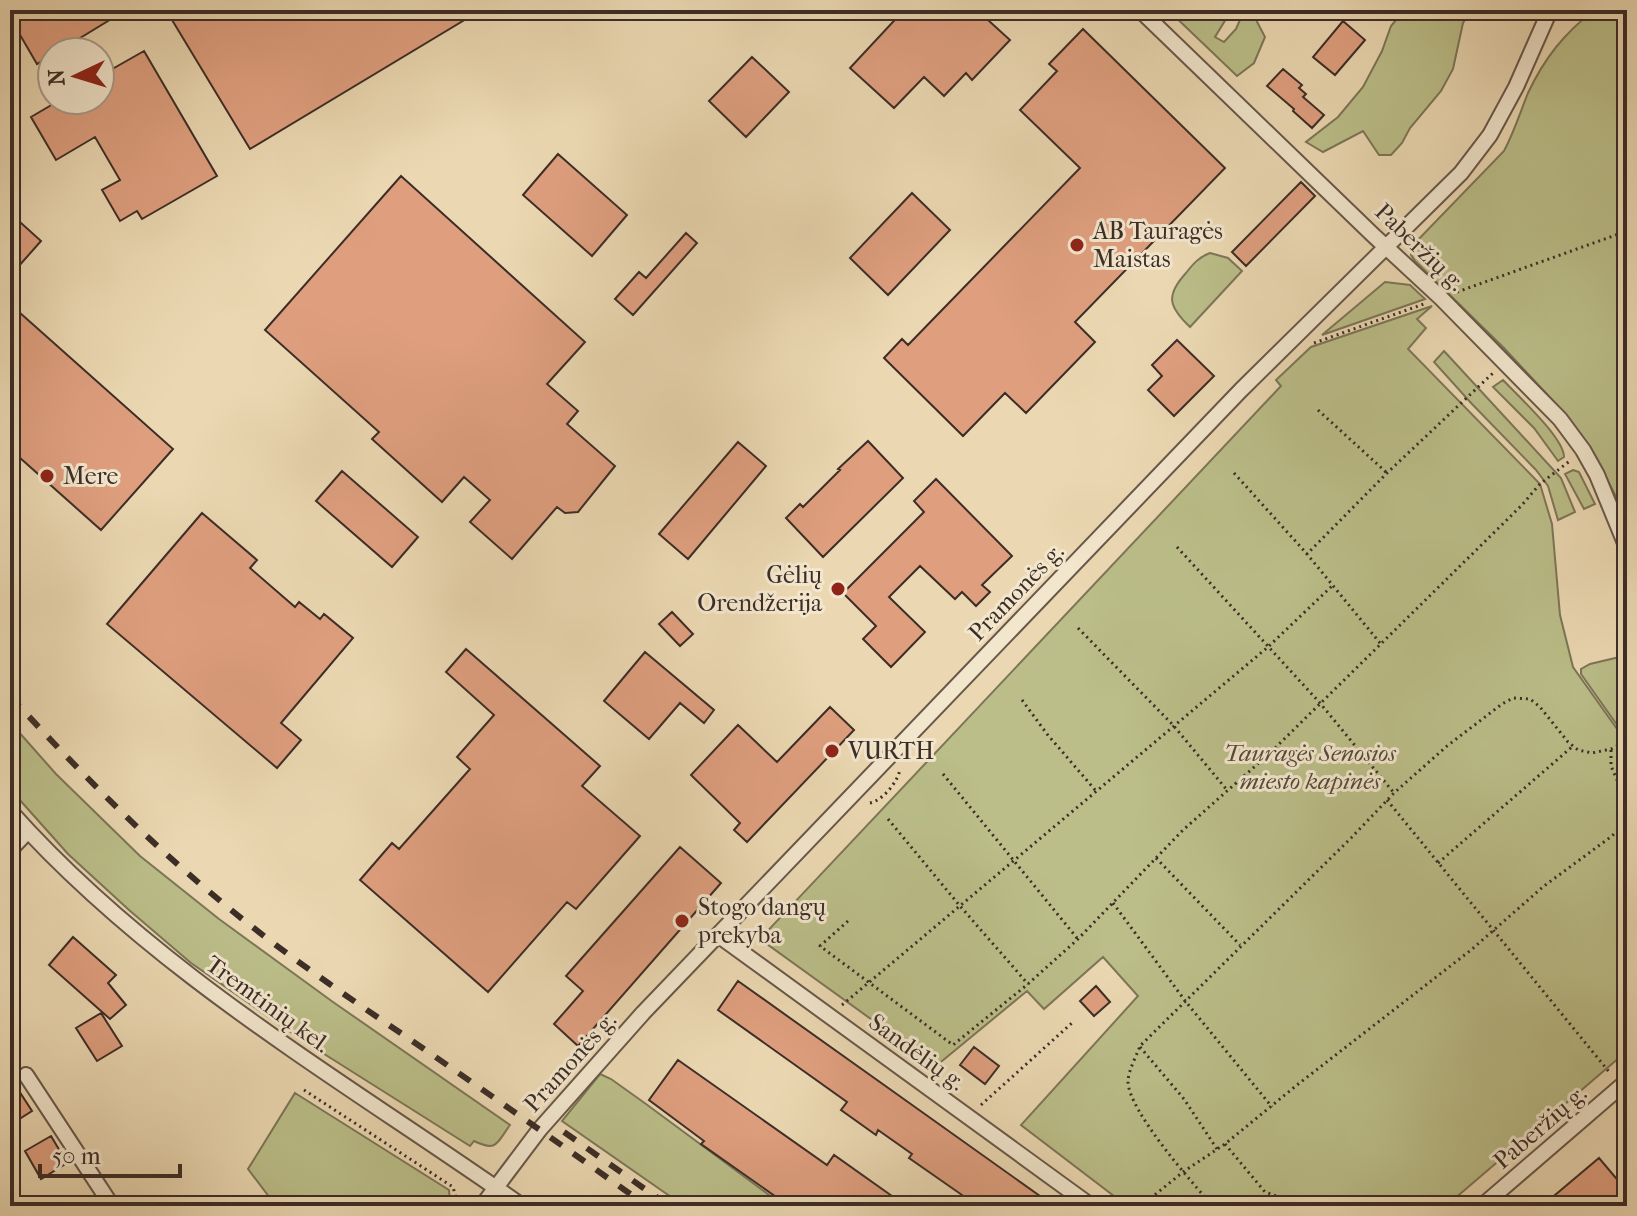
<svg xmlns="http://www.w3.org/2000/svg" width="1637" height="1216" font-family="'IM FELL French Canon',serif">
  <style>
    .green { fill: #bbbe89; stroke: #7c7658; stroke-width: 2 }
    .building { fill: #df9f7f; stroke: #3c2d27; stroke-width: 2 }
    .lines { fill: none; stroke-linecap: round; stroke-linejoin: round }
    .minor-casing { stroke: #68584a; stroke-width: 18 }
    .path { stroke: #3c2d27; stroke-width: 3; stroke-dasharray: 2 4; stroke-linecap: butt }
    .minor { stroke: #f2e6cd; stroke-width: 14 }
    .rail { stroke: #3c2d27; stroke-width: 6; stroke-dasharray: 14 14; stroke-linecap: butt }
    .poi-dot { fill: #8f2418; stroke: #f2e6cd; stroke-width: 3 }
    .labels { text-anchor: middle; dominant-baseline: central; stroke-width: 6; stroke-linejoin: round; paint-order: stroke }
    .poi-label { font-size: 24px; fill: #3c2d27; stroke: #f2e6cd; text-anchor: start }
    .street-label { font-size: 24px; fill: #3c2d27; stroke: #f2e6cd }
    .park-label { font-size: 24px; font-style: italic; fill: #554a3b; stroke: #f2e6cd }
  </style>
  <rect width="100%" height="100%" fill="#ebd8b2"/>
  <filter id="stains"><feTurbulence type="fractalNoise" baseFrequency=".0025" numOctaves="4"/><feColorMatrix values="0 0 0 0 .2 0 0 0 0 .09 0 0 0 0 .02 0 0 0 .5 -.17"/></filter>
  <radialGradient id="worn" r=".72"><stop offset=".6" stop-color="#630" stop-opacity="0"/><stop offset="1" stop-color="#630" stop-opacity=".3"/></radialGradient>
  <path class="green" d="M 1168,10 L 1226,10 L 1226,19 L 1215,37 L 1224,42 L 1236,29 L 1243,13 L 1253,14 L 1265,37 L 1254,63 L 1237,76 Z
    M 1397,10 L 1471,10 L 1463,23 L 1453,69 L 1441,91 L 1410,128 L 1402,143 L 1391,155 L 1379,155 L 1363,131 L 1323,152 L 1306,142 L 1338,117 L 1363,87 L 1382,51 L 1391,26 L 1401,14 Z
    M 1594,10 L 1627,10 L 1627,518 L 1593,452 L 1568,417 L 1504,348 L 1415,261 L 1411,255 L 1413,245 L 1504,151 C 1514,132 1520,113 1528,93 C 1545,57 1564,34 1594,10 Z
    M 1210,253 L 1228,258 L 1242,271 L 1190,327 C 1169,307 1165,296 1186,273 C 1193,264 1199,257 1210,253 Z
    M 1385,282 L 1410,285 L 1425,299 L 1322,335 Z
    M 1432,306 L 1417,319 L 1426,328 L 1408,349 L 1540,484 L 1552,524 L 1560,615 L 1573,667 L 1627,743 L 1627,1051 L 1446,1206 L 1127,1206 L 1021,1125 L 1138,996 L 1103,957 L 1044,1009 L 1027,991 L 936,1066 L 760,939 L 1281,386 L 1276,380 L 1311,347 Z
    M 1444,351 L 1561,478 L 1575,512 L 1558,520 L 1548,486 L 1536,470 L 1472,404 L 1434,362 Z
    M 1503,380 C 1518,396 1564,438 1564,457 L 1558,461 L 1534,428 L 1493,387 Z
    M 1573,470 L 1579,472 L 1595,504 L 1584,509 L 1565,474 Z
    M 1624,656 L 1627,662 L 1627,739 L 1581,674 L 1581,669 L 1590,664 Z
    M 10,722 L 56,774 L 140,856 L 219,919 L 333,1002 L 510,1125 C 496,1144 497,1152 474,1141 L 470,1146 L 302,1040 L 191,963 L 129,910 L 68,854 L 10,789 Z
    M 600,1074 L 611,1079 L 646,1104 L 784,1206 L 684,1206 L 562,1121 Z
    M 295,1093 L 449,1190 L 450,1201 L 447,1206 L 276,1206 L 248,1169 Z"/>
  <path class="building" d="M 11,10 L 126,10 L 57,52 L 52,52 L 52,55 L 37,64 L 16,28 L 20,26 Z
    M 166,10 L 481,10 L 250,149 Z
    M 904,10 L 977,10 L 1010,40 L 972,80 L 966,73 L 944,96 L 924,77 L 894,108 L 850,68 Z
    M 1343,21 L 1365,40 L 1335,75 L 1313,57 Z
    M 1083,29 L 1225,168 L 1075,322 L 1095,342 L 1026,413 L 1005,393 L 963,436 L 884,358 L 902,339 L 908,345 L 1080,168 L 1020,110 L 1057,71 L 1049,64 Z
    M 144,51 L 217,176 L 142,219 L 137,211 L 120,221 L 102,190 L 120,180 L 95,137 L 56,160 L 31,117 L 60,100 L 100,100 L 100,76 Z
    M 752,57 L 789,92 L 746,137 L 709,101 Z
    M 1283,69 L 1302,85 L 1299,88 L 1306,94 L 1303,97 L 1324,115 L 1312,128 L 1293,111 L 1294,109 L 1267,86 Z
    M 558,154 L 627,215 L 592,256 L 523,195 Z
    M 401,176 L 585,342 L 547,384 L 578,411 L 567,424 L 615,466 L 578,512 L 565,513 L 557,507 L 512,559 L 470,522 L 490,500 L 464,477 L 442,502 L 372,439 L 379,432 L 265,330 Z
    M 1301,182 L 1315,196 L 1246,266 L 1232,252 Z
    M 912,193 L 950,230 L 888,295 L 850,258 Z
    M 10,213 L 41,241 L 10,276 Z
    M 686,233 L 697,243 L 633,315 L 615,299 L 639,272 L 646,278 Z
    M 10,304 L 173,449 L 101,530 L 10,449 Z
    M 1177,340 L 1214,376 L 1174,416 L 1148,390 L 1162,376 L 1152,365 Z
    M 868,441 L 903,478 L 823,557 L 786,518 L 800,504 L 803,507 L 840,470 L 838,469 Z
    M 738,442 L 766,466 L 688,559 L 659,534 Z
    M 342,471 L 418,537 L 392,567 L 316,501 Z
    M 936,479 L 1012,556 L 982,585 L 990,592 L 976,606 L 962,592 L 955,599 L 920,566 L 889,597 L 925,632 L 891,667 L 863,639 L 876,626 L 843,593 L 924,512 L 914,501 Z
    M 202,513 L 257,560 L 250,568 L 295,607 L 299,602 L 320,619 L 324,614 L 353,638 L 281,723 L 301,740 L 277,768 L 107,624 Z
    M 672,612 L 693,634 L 680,646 L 659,624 Z
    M 466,649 L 600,766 L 582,786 L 640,836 L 576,909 L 567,902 L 488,992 L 360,880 L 392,843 L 399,849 L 470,769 L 457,757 L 494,715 L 446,672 Z
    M 645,652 L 714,710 L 704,723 L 680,703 L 649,739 L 604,701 Z
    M 830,707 L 854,730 L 747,842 L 734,830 L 740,823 L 691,775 L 738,725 L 777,762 Z
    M 680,847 L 721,883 L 578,1046 L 554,1024 L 583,991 L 566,976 Z
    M 73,937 L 116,975 L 108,983 L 126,1005 L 110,1019 L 49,965 Z
    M 738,981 L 1054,1206 L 974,1206 L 961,1197 L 962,1195 L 909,1158 L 912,1154 L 878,1130 L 876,1135 L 841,1110 L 847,1102 L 718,1010 Z
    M 1096,986 L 1110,1002 L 1094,1016 L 1080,1001 Z
    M 101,1013 L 122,1046 L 97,1061 L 76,1028 Z
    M 974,1047 L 999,1066 L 985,1084 L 960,1065 Z
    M 678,1060 L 827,1165 L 834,1155 L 906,1206 L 789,1206 L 701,1144 L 704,1141 L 649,1100 Z
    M 10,1077 L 32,1111 L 10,1125 Z
    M 51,1136 L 67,1163 L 41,1179 L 25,1151 Z
    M 1599,1158 L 1627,1191 L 1627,1206 L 1542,1206 Z"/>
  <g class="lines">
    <defs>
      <path id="minor" d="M 1140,10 L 1373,235 L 1441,298 L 1560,419 L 1583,450 L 1597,475 L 1627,548
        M 10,811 C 154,973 346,1082 522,1206
        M 10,850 L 28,831
        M 718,935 L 1091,1206
        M 26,1075 L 112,1206
        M 482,1206 L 540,1129 L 643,1013 L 1241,390 L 1461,173 L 1490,135 L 1516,87 L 1550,10
        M 1482,1206 L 1627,1081"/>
    </defs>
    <use href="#minor" class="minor-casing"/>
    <path class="path" d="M 1457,292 L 1627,231
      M 1314,343 L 1424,304
      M 1318,410 L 1387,473
      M 1234,473 L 1307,554
      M 1177,547 L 1320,703 L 1394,793
      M 1078,628 L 1173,725 L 1227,790
      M 1380,643 L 1307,554 L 1387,473 L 1493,373
      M 1022,700 L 1047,734 L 1096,791
      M 1611,750 L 1611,766 L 1627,803
      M 943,774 L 1077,938
      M 1387,800 L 1610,1073
      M 870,803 C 883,800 898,782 900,769
      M 888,819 L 960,906 L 1028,984
      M 1156,858 L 1240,945
      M 1438,863 L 1573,746
      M 1113,903 L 1186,1002 L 1272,1107
      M 848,921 L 820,946 L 953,1045 L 1028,984 L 1078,939 L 1183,830 L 1270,753 L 1521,506 L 1540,484 L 1571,460
      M 842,1005 L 1268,647 L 1332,586
      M 1140,1047 L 1184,1099 L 1217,1149
      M 10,1050 L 18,1061
      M 304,1090 L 453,1187 L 457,1201 L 453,1206
      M 981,1105 L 1073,1022
      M 1225,1144 L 1265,1192 L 1279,1197 L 1287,1206
      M 1141,1206 L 1183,1172 L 1225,1144 L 1297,1085 L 1471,950 L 1544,886 L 1612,836 L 1625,823 L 1627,818
      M 1213,1206 C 1192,1183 1129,1111 1128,1082 C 1128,1071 1136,1057 1140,1046 L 1351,838 L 1394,793 L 1447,746 L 1502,704 L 1513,698 L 1530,699 L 1540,707 L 1568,742 L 1578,750 L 1592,753 L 1611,749 L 1627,741"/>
    <use href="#minor" class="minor"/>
    <path class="rail" d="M 10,696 C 76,768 143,837 218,899 C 283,954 354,1001 424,1049 C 499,1101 573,1153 647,1206
      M 564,1132 L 669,1206"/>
  </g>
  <g class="poi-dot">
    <circle cx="1077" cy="245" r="8"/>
    <circle cx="47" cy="476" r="8"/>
    <circle cx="838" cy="589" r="8"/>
    <circle cx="832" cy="751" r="8"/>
    <circle cx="682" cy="921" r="8"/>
  </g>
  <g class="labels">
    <g class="poi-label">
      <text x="1093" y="231">AB Tauragės<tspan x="1093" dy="28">Maistas</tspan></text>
      <text x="63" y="476">Mere</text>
      <text x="822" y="575" text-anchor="end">Gėlių<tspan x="822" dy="28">Orendžerija</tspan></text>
      <text x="848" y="751">VURTH</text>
      <text x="698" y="907">Stogo dangų<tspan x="698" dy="28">prekyba</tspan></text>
    </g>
    <g class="street-label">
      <text transform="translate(1420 247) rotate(44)">Paberžių g.</text>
      <text transform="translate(1016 592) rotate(-46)">Pramonės g.</text>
      <text transform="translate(268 1004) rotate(36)">Tremtinių kel.</text>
      <text transform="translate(917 1052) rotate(36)">Sandėlių g.</text>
      <text transform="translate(570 1062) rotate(-48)">Pramonės g.</text>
      <text transform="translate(1540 1127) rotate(-41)">Paberžių g.</text>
    </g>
    <g class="park-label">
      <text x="1310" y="753">Tauragės Senosios<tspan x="1310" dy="28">miesto kapinės</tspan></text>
    </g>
  </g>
  <rect width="1637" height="1216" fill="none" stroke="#ebd8b2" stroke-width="40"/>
  <rect x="12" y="12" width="1613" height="1192" fill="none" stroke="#3c2d27" stroke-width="4"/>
  <rect x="20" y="20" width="1597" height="1176" fill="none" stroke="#3c2d27" stroke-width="2"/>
  <g transform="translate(76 76) rotate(266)"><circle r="38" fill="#f2e6cd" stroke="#a99c8b" stroke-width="2"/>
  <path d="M0-6L14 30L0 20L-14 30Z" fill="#8f2418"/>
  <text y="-12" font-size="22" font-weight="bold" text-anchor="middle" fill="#3c2d27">N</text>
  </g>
  <path d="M40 1164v12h140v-12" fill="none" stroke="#3c2d27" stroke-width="4"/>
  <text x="52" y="1164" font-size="24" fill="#3c2d27" stroke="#f2e6cd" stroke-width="6" paint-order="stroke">50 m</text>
  <rect width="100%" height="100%" filter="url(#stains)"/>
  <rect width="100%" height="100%" fill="url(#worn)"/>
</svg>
